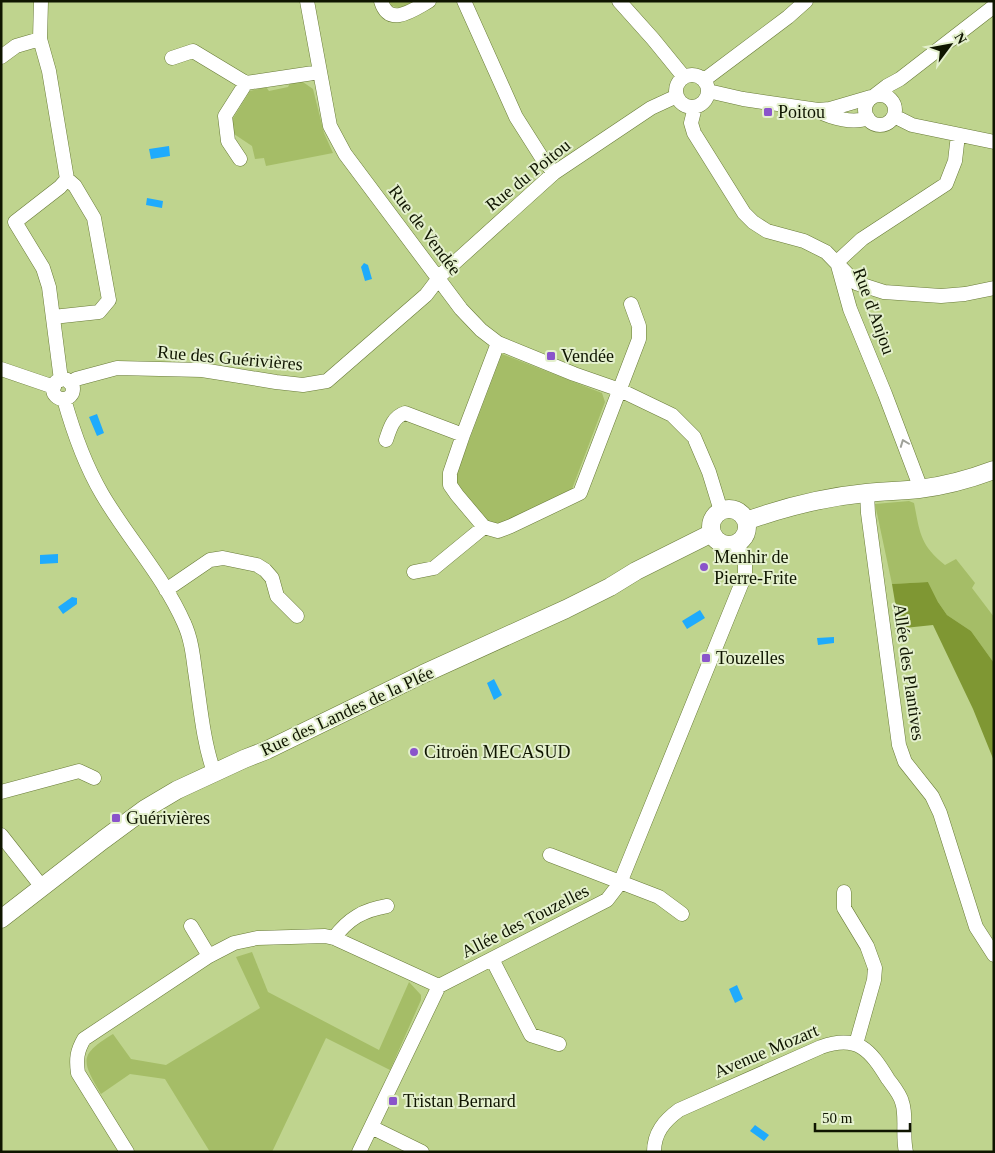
<svg xmlns="http://www.w3.org/2000/svg" width="995" height="1153" font-family="'Times New Roman',serif">
  <style>
    .green { fill: #a5bd67 }
    .forest { fill: #7f9733 }
    .water { fill: #1fabfc }
    .lines { fill: none; stroke-linecap: round; stroke-linejoin: round }
    .minor-casing { stroke: #697b38; stroke-width: 15 }
    .tertiary-casing { stroke: #697b38; stroke-width: 19 }
    .minor { stroke: #fff; stroke-width: 14 }
    .tertiary { stroke: #fff; stroke-width: 18 }
    .oneway { stroke: #9fa199 }
    .poi-dot { fill: #8a54cb; stroke: #e4f0cd; stroke-width: 2 }
    .labels { text-anchor: middle; dominant-baseline: central; stroke-width: 4; stroke-linejoin: round; paint-order: stroke }
    .poi-label { font-size: 18px; fill: #0f1500; stroke: #e4f0cd; text-anchor: start }
    .street-label { font-size: 18px; fill: #0f1500; stroke: #e4f0cd }
  </style>
  <rect width="100%" height="100%" fill="#bfd48e"/>
  <path class="green" d="M 389,1 L 415,1 L 400,8 L 392,6 Z
    M 300,80 L 313,89 L 324,133 L 333,153 L 266,166 L 264,158 L 255,159 L 252,146 L 234,134 L 232,120 L 250,91 L 266,87 L 269,91 L 288,87 L 290,83 Z
    M 502,354 L 602,393 L 605,402 L 572,489 L 498,525 L 486,520 L 453,483 Z
    M 909,501 L 914,503 C 920,533 920,545 945,565 L 956,559 L 975,583 L 972,588 L 994,617 L 994,663 L 971,631 L 947,615 L 938,602 L 928,582 L 892,584 L 875,504 Z
    M 252,952 L 268,992 L 379,1050 L 409,982 L 421,995 L 421,1000 L 390,1070 L 326,1038 L 272,1152 L 210,1152 L 165,1079 L 130,1074 L 101,1094 C 81,1060 79,1055 113,1034 L 131,1059 L 166,1065 L 260,1008 L 236,957 Z"/>
  <path class="forest" d="M 928,582 L 938,602 L 947,615 L 971,631 L 994,663 L 994,761 L 973,709 L 933,625 L 895,629 L 896,608 L 892,584 Z"/>
  <path class="water" d="M 169,146 L 170,156 L 151,159 L 149,149 Z
    M 147,198 L 163,201 L 162,208 L 146,205 Z
    M 364,263 L 368,265 L 372,279 L 365,281 L 361,267 Z
    M 97,414 L 104,433 L 97,436 L 89,417 Z
    M 58,554 L 58,563 L 40,564 L 40,555 Z
    M 72,597 L 77,598 L 77,604 L 63,614 L 58,607 Z
    M 700,610 L 705,618 L 687,629 L 682,621 Z
    M 834,637 L 834,643 L 818,645 L 817,638 Z
    M 494,679 L 502,695 L 494,700 L 487,683 Z
    M 737,985 L 743,999 L 735,1003 L 729,989 Z
    M 755,1125 L 769,1135 L 764,1141 L 750,1131 Z"/>
  <g class="lines">
    <defs>
      <path id="minor" d="M 41,1 L 40,39 L 49,71 L 67,179 L 60,187 L 15,222 L 43,268 L 49,287 L 61,380
        M 307,1 L 330,126 L 345,154 L 461,309 L 481,330 L 498,343 L 574,374 L 620,390 L 672,415 L 694,437 L 709,472 L 721,511
        M 381,1 C 389,28 413,10 429,1
        M 464,1 L 516,117 L 542,158 L 554,173
        M 619,1 L 653,39 L 684,77
        M 1,57 L 16,46 L 40,39
        M 172,58 L 193,51 L 246,83 L 320,72
        M676 91a16 16 0 1 1 32 0a16 16 0 1 1-32 0Z
        M 704,80 L 788,17 L 806,1
        M 708,91 L 743,99 L 818,110 L 830,109 L 871,97
        M865 110a15 15 0 1 1 30 0a15 15 0 1 1-30 0Z
        M 874,96 L 887,86 L 900,79 L 993,7
        M 695,107 L 691,123 L 694,133 L 744,213 L 753,222 L 767,231 L 804,241 L 826,252 L 856,283 L 884,292 L 941,296 L 965,294 L 994,288
        M 818,111 C 832,118 853,124 868,118
        M 894,116 L 912,125 L 994,142
        M 240,159 L 228,141 L 225,116 L 246,83
        M 53,317 L 99,312 L 109,300 L 94,218 L 75,186 L 67,179
        M 498,343 L 463,435 L 450,473 L 450,485 L 457,495 L 484,527 L 498,531 L 511,526 L 580,493 L 639,339 L 639,326 L 631,304
        M 1,369 L 54,387
        M53 389a10 10 0 1 1 20 0a10 10 0 1 1-20 0Z
        M 70,383 L 76,379 L 117,368 L 202,370 L 276,382 L 303,385 L 327,381 L 426,295 L 442,274 L 554,173 L 651,108 L 677,96
        M 64,399 C 73,431 85,465 102,494 C 127,537 164,577 184,623 C 191,638 193,655 195,671 C 200,703 203,742 214,772
        M 386,440 C 390,428 393,417 405,413 L 463,435
        M 921,489 L 885,394 L 850,309 L 837,262 L 862,239 L 946,184 L 955,161 L 958,135
        M 867,493 L 868,513 L 899,745 L 905,762 L 932,796 L 940,813 L 976,927 L 994,955
        M 414,572 L 434,568 L 484,527
        M 166,590 L 210,560 L 223,558 L 257,565 L 265,570 L 272,578 L 277,596 L 297,616
        M 1,792 L 79,771 L 94,778
        M 1,835 L 42,887
        M 550,855 L 659,897 L 682,914
        M 844,892 L 844,908 L 867,946 L 875,968 L 874,980 L 856,1044
        M 191,926 L 209,956
        M 334,938 C 348,919 363,910 387,906
        M 492,959 L 531,1035 L 559,1044
        M 371,1127 L 422,1152
        M 127,1152 L 78,1073 C 76,1059 77,1051 84,1039 L 209,956 L 234,943 L 257,938 L 325,936 L 334,938 L 439,986
        M 359,1152 L 439,986 L 607,900 L 620,883 L 745,575 L 745,558 L 736,544
        M 654,1152 C 654,1133 664,1121 679,1110 L 821,1047 C 858,1034 870,1050 888,1079 C 893,1086 900,1094 902,1102 C 907,1116 902,1135 906,1152"/>
      <path id="tertiary" d="M711 527a18 18 0 1 1 36 0a18 18 0 1 1-36 0Z
        M 746,521 C 785,507 825,497 866,493 C 884,491 902,491 919,489 C 945,486 970,479 994,470
        M 1,919 L 103,840 L 145,809 L 177,790 L 244,759 L 267,750 L 423,674 L 566,609 L 610,587 L 636,571 L 712,533"/>
    </defs>
    <use href="#minor" class="minor-casing"/>
    <use href="#tertiary" class="tertiary-casing"/>
    <use href="#minor" class="minor"/>
    <use href="#tertiary" class="tertiary"/>
  </g>
  <defs><path id="oneway-chevron" d="M-2-3.5L2.5 0L-2 3.5" fill="none" stroke-width="1.6" stroke-linecap="round" stroke-linejoin="round" transform="scale(1.25)"/></defs>
  <use class="oneway" href="#oneway-chevron" transform="translate(904 443) rotate(-111)"/>
  <g class="poi-dot">
    <rect x="763" y="107" width="10" height="10" rx="2.5"/>
    <rect x="546" y="351" width="10" height="10" rx="2.5"/>
    <circle cx="704" cy="567" r="5"/>
    <rect x="701" y="653" width="10" height="10" rx="2.5"/>
    <circle cx="414" cy="752" r="5"/>
    <rect x="111" y="813" width="10" height="10" rx="2.5"/>
    <rect x="388" y="1096" width="10" height="10" rx="2.5"/>
  </g>
  <g class="labels">
    <g class="poi-label">
      <text x="778" y="112">Poitou</text>
      <text x="561" y="356">Vendée</text>
      <text x="714" y="557">Menhir de<tspan x="714" dy="21">Pierre-Frite</tspan></text>
      <text x="716" y="658">Touzelles</text>
      <text x="424" y="752">Citroën MECASUD</text>
      <text x="126" y="818">Guérivières</text>
      <text x="403" y="1101">Tristan Bernard</text>
    </g>
    <g class="street-label">
      <text transform="translate(528 175) rotate(-39)">Rue du Poitou</text>
      <text transform="translate(425 230) rotate(53)">Rue de Vendée</text>
      <text transform="translate(874 311) rotate(70)">Rue d'Anjou</text>
      <text transform="translate(230 358) rotate(5)">Rue des Guérivières</text>
      <text transform="translate(909 672) rotate(82)">Allée des Plantives</text>
      <text transform="translate(347 711) rotate(-25)">Rue des Landes de la Plée</text>
      <text transform="translate(525 921) rotate(-27)">Allée des Touzelles</text>
      <text transform="translate(766 1051) rotate(-23)">Avenue Mozart</text>
    </g>
  </g>
  <rect width="995" height="1153" fill="none" stroke="#0f1500" stroke-width="5"/>
  <g transform="translate(950 45) rotate(58)" stroke="#e4f0cd" stroke-width="4" paint-order="stroke">
  <path d="M0-4L9 19L0 12L-9 19Z" fill="#0f1500"/>
  <text y="-8" font-size="14" font-weight="bold" text-anchor="middle" fill="#0f1500">N</text>
  </g>
  <path d="M815 1123v8h95v-8" fill="none" stroke="#0f1500" stroke-width="2.5"/>
  <text x="822" y="1123" font-size="15" fill="#0f1500" stroke="#e4f0cd" stroke-width="4" paint-order="stroke">50 m</text>
</svg>
